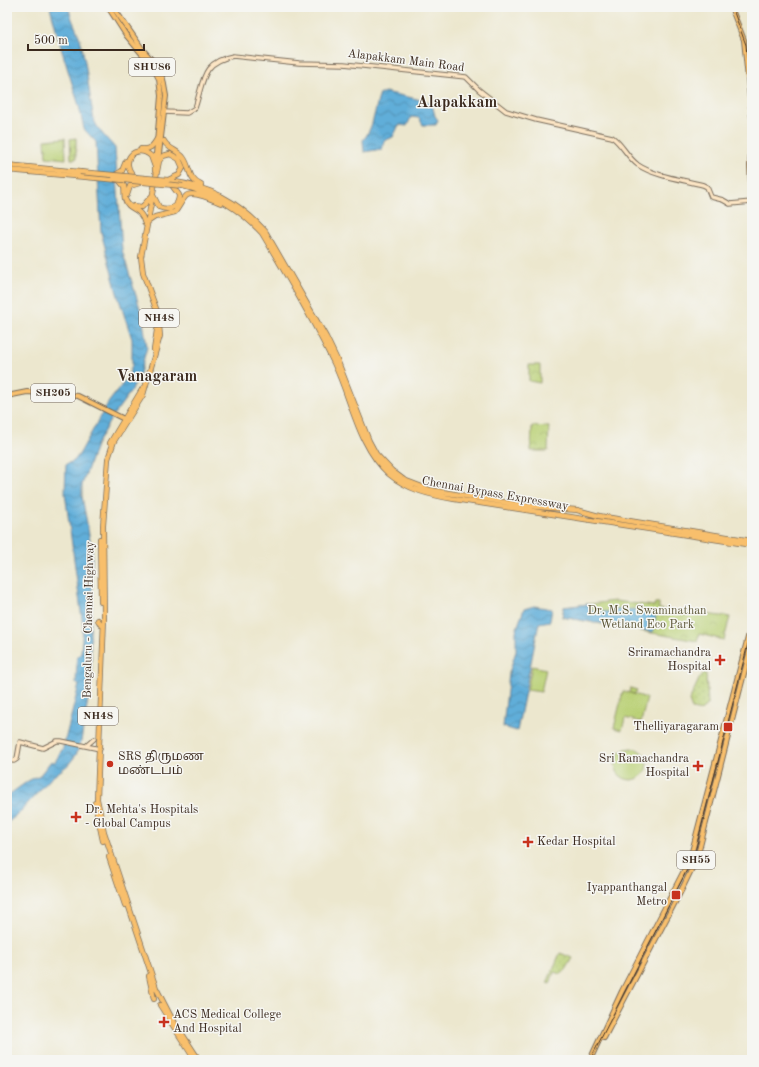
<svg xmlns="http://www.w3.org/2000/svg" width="759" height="1067" font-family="'Old Standard TT','Noto Serif Tamil',serif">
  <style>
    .grass { fill: url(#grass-dots); stroke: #7a7d4a }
    .park { fill: url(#park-crowns); stroke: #7a7d4a }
    .pitch { fill: #b9d075; stroke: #7a7d4a }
    .water { fill: url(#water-waves); stroke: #4e6c7c }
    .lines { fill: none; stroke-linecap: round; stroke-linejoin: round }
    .secondary-casing { stroke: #796c5c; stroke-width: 5.5 }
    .primary-casing { stroke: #796c5c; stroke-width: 6 }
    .trunk-casing { stroke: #796c5c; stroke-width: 6 }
    .secondary { stroke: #fce5c4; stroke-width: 3.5 }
    .primary { stroke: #f8bf6c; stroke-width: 4 }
    .trunk { stroke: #f8bf6c; stroke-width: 4.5 }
    .rail { stroke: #3b2a1e; stroke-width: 1 }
    .trunk-bridge-casing { stroke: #796c5c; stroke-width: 6; stroke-linecap: butt }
    .trunk-bridge { stroke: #f8bf6c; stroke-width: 4.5 }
    .poi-dot { fill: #c8321e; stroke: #f6f6f2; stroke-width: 1.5 }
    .labels { text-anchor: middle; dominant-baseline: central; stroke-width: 3; stroke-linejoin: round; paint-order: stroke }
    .shield { fill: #f6f6f2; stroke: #73675e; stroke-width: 1 }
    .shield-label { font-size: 11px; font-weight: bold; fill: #3b2a1e }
    .street-label { font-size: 12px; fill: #3b2a1e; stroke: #f6f6f2 }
    .park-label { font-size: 12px; fill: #5a5434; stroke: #f6f6f2 }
    .poi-label { font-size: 12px; fill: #3b2a1e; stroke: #f6f6f2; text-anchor: end }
    .district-label { font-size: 16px; font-weight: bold; fill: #3b2a1e; stroke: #f6f6f2 }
  </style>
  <defs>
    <pattern id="grass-dots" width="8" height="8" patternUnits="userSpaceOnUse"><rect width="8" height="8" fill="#b9d075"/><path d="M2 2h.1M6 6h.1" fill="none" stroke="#a0b365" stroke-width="1.8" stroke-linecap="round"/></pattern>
    <pattern id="park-crowns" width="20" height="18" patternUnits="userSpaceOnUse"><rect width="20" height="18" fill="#b9d075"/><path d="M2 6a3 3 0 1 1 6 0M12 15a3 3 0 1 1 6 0" fill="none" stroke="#a0b365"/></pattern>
    <pattern id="water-waves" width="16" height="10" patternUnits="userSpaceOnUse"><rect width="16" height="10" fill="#60aed9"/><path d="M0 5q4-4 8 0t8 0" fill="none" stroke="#508eaf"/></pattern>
  </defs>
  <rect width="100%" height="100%" fill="#f6f6f2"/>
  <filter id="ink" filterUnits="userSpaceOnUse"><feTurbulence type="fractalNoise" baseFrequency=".025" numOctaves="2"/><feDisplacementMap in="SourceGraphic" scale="8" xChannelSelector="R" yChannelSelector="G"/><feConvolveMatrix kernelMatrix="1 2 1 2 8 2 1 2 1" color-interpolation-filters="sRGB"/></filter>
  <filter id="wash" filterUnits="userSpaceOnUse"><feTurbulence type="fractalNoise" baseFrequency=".012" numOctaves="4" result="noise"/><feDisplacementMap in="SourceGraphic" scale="16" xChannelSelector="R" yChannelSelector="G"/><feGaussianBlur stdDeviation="0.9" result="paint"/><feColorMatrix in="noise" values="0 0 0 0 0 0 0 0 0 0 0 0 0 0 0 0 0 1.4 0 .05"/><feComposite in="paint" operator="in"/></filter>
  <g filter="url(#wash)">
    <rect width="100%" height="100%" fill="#ece7ce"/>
    <path class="grass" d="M 76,138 L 76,159 L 71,159 L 70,139 Z
      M 704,673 L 706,674 L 708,703 L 701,711 L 692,709 L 689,701 L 700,677 Z
      M 560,953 L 573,958 L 566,970 L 560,974 L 554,972 L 550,984 L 547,983 Z"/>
    <path class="park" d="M 65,138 L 66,159 L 46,157 L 45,140 Z
      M 529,365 L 540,365 L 540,383 L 529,381 Z
      M 532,426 L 549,427 L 548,451 L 531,451 Z
      M 615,601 L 654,606 L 655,603 L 659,603 L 659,609 L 730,617 L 724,640 L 699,634 L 697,641 L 562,617 L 564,607 Z"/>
    <path class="pitch" d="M 532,666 L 546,669 L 541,692 L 527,690 Z
      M 630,688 L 637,690 L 635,694 L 630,693 L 647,698 L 641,722 L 625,718 L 622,730 L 614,728 L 623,691 L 629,693 Z
      M615 764a16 16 0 1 1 32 0a16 16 0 1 1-32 0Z"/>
    <path class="water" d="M 50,7 L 69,7 C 70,19 78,30 81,42 C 87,68 89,94 94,120 C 99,132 107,138 115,148 L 122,250 L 142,315 L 147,347 L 140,373 L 132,390 L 112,417 L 96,445 L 82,485 L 82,496 L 92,551 L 92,606 L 90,633 L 92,676 L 81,741 L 76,755 L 68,765 L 51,778 L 17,815 L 7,823 L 7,796 L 28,781 L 40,775 L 51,761 L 55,762 L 63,748 L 79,685 L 76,683 L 77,657 L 81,653 L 83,626 L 65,493 L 66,464 L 74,461 L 80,453 L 108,403 L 127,378 L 132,366 L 132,339 L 117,293 L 101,232 L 96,142 L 84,129 L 79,106 L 62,51 Z
      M 385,92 L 417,99 L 432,104 L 435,116 L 438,120 L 436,125 L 423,125 L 419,118 L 411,117 L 407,126 L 399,125 L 393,137 L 384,141 L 382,149 L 364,152 L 363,140 C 374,128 374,110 380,94 Z
      M 588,604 L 592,610 L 609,612 L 616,609 L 646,610 L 656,615 L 653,632 L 562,617 L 564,607 Z
      M 534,606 L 552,609 L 550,621 L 539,623 L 517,731 L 503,727 L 509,673 L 516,651 L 516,631 L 524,609 Z"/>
  </g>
  <g filter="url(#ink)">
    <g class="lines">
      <defs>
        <path id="secondary" d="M 164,112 L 187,113 L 195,108 C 204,81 201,62 233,56 L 299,63 L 344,64 L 466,77 L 479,90 L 506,111 L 536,120 L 612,137 C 623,145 627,157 638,165 C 654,176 684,180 703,185 L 707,187 L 711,197 L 723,200 L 730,204 L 752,202
          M 86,746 L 94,739
          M 7,760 L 14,761 L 17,759 L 20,742 L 43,748 L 57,741 L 61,741 L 100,749"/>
        <path id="primary" d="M 108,7 L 126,35 L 153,67 L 159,79 L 161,96 L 155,166
          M 113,7 L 143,50 L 157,66 L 163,79 L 166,96 L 158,162
          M 731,7 L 744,40 L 752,118
          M 752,136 L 750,166 L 752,201
          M 7,396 L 27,392 L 78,396 L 126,420
          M 604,1038 L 683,887 L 697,858 L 752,642
          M 590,1060 L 622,991 L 690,859 L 752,622"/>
        <path id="trunk" d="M 164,141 C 168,149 177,150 183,157 C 191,167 187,179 201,185
          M 141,149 C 150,150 153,146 157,139
          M 7,165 L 80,172
          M 7,170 L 119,180 L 124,186 C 125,190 124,195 125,199 C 129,212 140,205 145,224
          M 115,175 L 122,171 L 126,161
          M 135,177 C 118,162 135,142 151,156 L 155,167 L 155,171
          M 168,180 L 179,175 L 183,168 L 179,159 L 170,154 L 163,156 L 159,161 L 141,257 L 143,273 L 158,314 L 160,336 L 143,395 L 114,441 L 108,459 L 103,526 L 104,619 L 97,799 L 104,832 L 156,988 L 171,1017 L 199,1060
          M 170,181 C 211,187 237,201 265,231 L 326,337 L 338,362 L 369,441 L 376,454 L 392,471 L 404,480 L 430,490 L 527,506 L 577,510 L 599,516 L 752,541
          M 183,186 C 214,193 240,209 262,233 C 287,275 313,319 334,363 C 352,400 358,446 389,474 C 408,490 431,495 454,499 L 752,545
          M 127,195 L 130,186 L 140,183
          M 154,197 L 159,207 C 170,212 179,206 179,195 L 171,184
          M 134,206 L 142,207 L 151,197
          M 149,221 L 155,217 L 175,212 C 179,207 182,200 186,196 C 192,190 214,200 221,203
          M 154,350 L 157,330
          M 110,443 L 143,388
          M 100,539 L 101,602
          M 98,620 L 101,625
          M 95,803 L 103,841
          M 109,857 L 125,905
          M 149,976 L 154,999
          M 160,1005 L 195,1060"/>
      </defs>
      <use href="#secondary" class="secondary-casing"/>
      <use href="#primary" class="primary-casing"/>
      <use href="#trunk" class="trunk-casing"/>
      <use href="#secondary" class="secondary"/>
      <use href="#primary" class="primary"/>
      <use href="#trunk" class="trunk"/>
      <path class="rail" d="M 732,7 L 746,45 L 752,111
        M 752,153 L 752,197
        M 590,1060 L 694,856 L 752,628"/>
      <defs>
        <path id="trunk-bridge" d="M 80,172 L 168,180
          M 114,179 L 183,186"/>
      </defs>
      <use href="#trunk-bridge" class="trunk-bridge-casing"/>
      <use href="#trunk-bridge" class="trunk-bridge"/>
    </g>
  </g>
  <g class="poi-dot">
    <path d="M718 654h4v4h4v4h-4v4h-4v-4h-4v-4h4z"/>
    <rect x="723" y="722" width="10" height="10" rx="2"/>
    <circle cx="110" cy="764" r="4"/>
    <path d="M696 760h4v4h4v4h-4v4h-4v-4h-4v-4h4z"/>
    <path d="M74 811h4v4h4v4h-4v4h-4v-4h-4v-4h4z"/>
    <path d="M526 836h4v4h4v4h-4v4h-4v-4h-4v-4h4z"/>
    <rect x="671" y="890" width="10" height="10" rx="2"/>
    <path d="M162 1016h4v4h4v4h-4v4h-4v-4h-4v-4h4z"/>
  </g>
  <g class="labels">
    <g class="shield">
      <rect x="129" y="58" width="46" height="18" rx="3"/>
      <rect x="139" y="309" width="40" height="18" rx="3"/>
      <rect x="31" y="384" width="44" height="18" rx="3"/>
      <rect x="78" y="707" width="40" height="18" rx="3"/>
      <rect x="677" y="851" width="38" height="18" rx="3"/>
    </g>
    <g class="shield-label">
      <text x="152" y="67">SHU86</text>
      <text x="159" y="318">NH48</text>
      <text x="53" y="393">SH205</text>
      <text x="98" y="716">NH48</text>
      <text x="696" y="860">SH55</text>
    </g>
    <g class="street-label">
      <text transform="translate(406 61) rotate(7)">Alapakkam Main Road</text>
      <text transform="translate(495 494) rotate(10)">Chennai Bypass Expressway</text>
      <text transform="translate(89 620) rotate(-89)">Bengaluru - Chennai Highway</text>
    </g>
    <g class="park-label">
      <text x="647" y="611">Dr. M.S. Swaminathan<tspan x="647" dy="14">Wetland Eco Park</tspan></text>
    </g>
    <g class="poi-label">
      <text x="711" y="653">Sriramachandra<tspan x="711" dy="14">Hospital</tspan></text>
      <text x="719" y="727">Thelliyaragaram</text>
      <text x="118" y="757" text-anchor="start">SRS திருமண<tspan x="118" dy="14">மண்டபம்</tspan></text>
      <text x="689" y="759">Sri Ramachandra<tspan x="689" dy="14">Hospital</tspan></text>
      <text x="85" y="810" text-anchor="start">Dr. Mehta's Hospitals<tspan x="85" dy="14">- Global Campus</tspan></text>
      <text x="537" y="842" text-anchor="start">Kedar Hospital</text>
      <text x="667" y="888">Iyappanthangal<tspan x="667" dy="14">Metro</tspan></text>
      <text x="173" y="1015" text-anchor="start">ACS Medical College<tspan x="173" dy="14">And Hospital</tspan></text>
    </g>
    <g class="district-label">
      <text x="457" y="103">Alapakkam</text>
      <text x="157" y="377">Vanagaram</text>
    </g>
  </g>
  <rect width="759" height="1067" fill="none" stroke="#f6f6f2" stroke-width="24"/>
  <path d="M28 44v6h116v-6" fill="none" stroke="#3b2a1e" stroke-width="2"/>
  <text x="34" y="44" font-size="12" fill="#3b2a1e" stroke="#f6f6f2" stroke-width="3" paint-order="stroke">500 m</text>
</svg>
